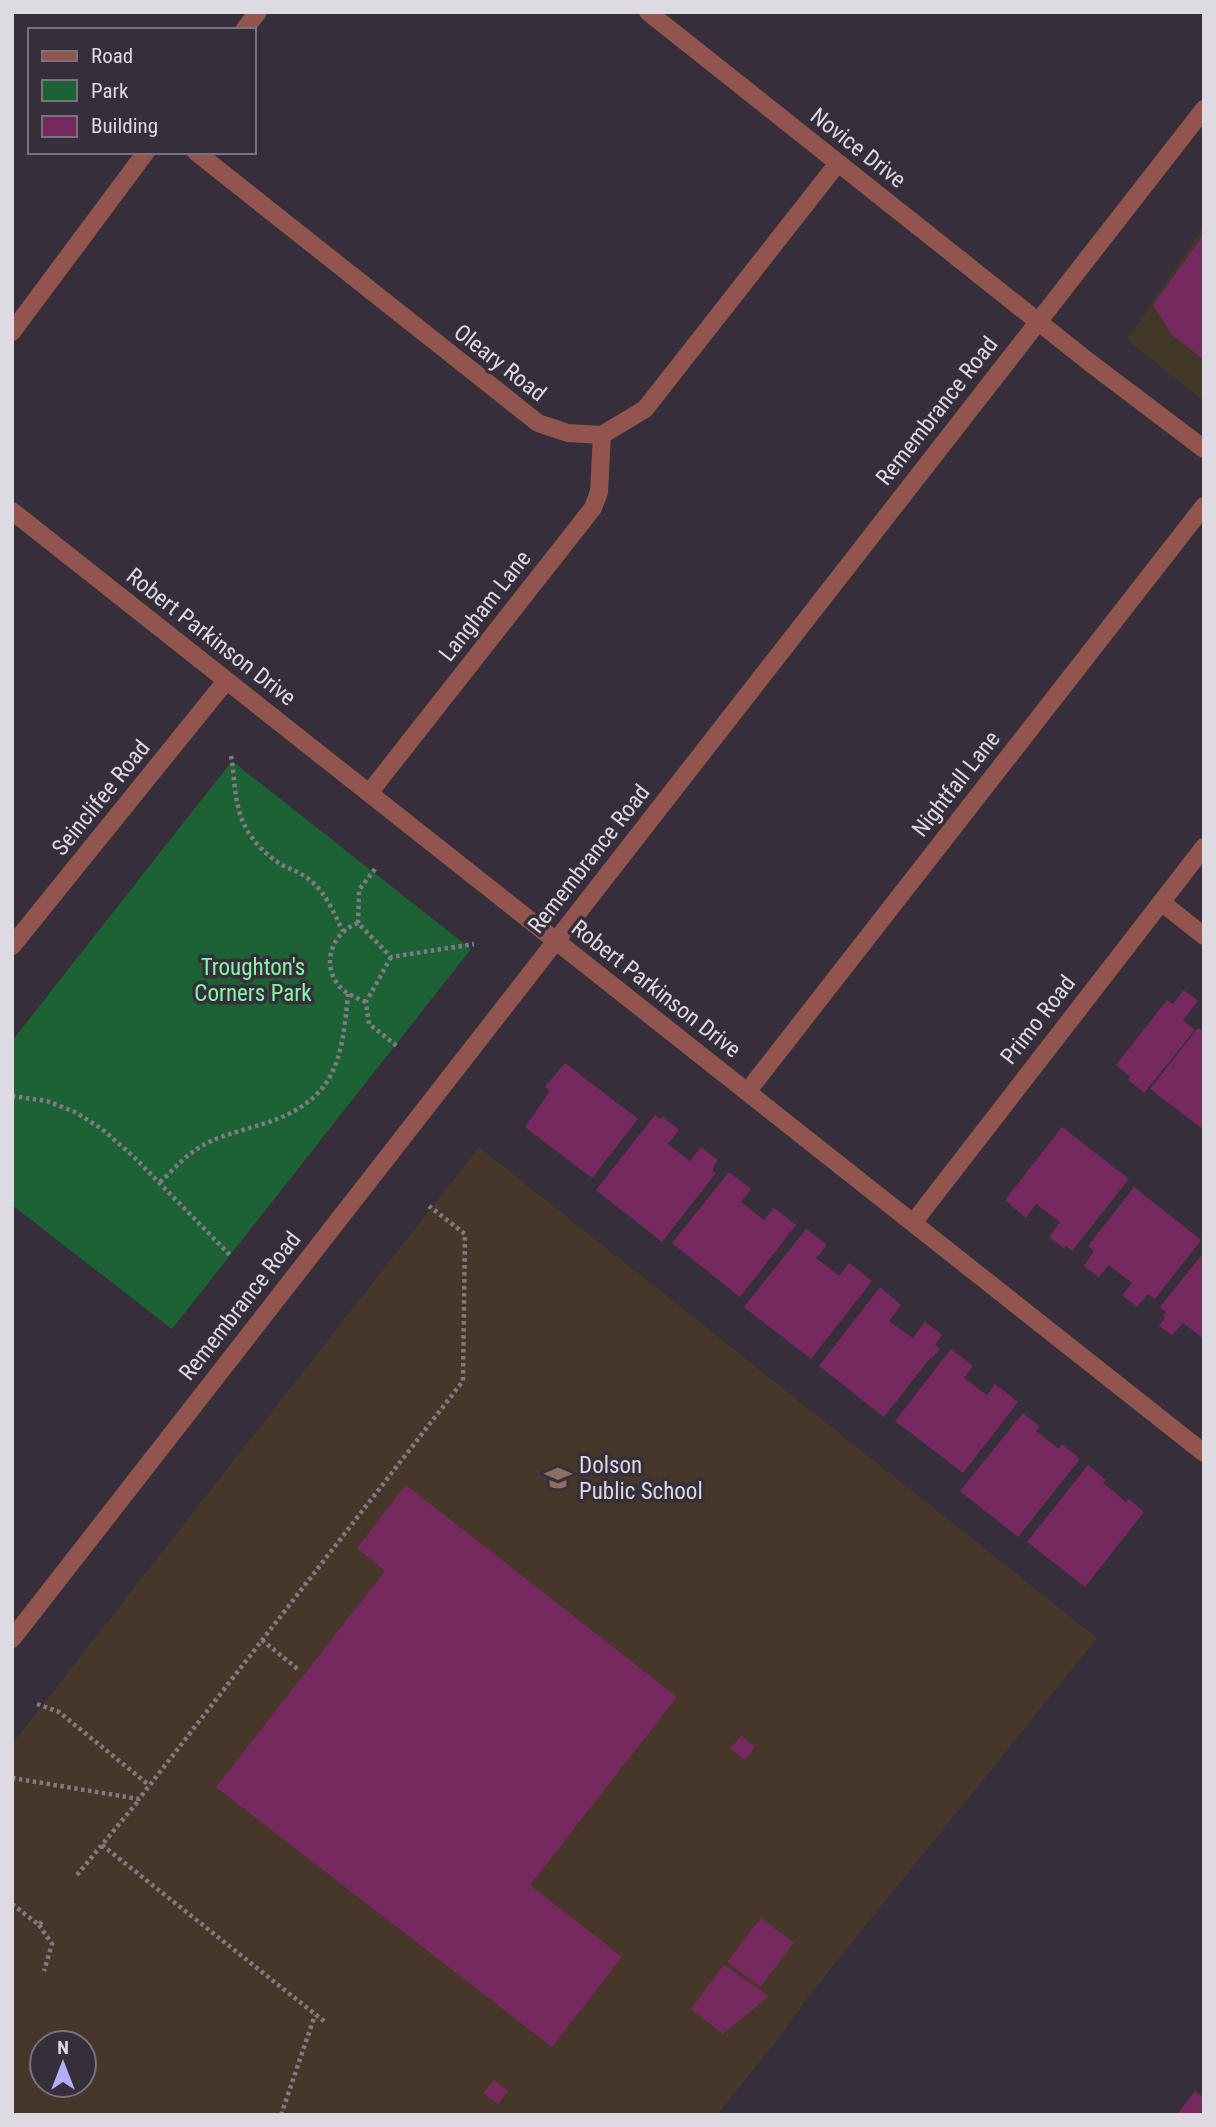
<svg xmlns="http://www.w3.org/2000/svg" width="1216" height="2127" font-family="'Roboto Condensed',sans-serif">
  <style>
    .commercial { fill: #433828 }
    .education { fill: #46372a; fill-rule: evenodd }
    .green { fill: #1c6234 }
    .building { fill: #76295e }
    .lines { fill: none; stroke-linecap: round; stroke-linejoin: round }
    .path { stroke: #807a84; stroke-width: 4.5; stroke-dasharray: 3.5 3.5; stroke-linecap: butt }
    .minor { stroke: #92554e; stroke-width: 18 }
    .labels { text-anchor: middle; dominant-baseline: central; stroke-width: 7; stroke-linejoin: round; paint-order: stroke }
    .street-label { font-size: 23px; fill: #dedae2; stroke: #362f3b }
    .park-label { font-size: 23px; fill: #86f7a5; stroke: #362f3b }
    .poi-label { font-size: 23px; fill: #dedae2; stroke: #362f3b; text-anchor: start }
  </style>
  <rect width="100%" height="100%" fill="#362f3b"/>
  <path class="commercial" d="M 1204,226 L 1204,401 L 1127,340 Z"/>
  <path class="education" d="M 479,1147 L 1097,1638 L 809,1996 L 777,2040 L 717,2115 L 12,2115 L 12,1744 ZM 42,2043 L 84,2043 L 84,2085 L 42,2085 Z"/>
  <path class="green" d="M 232,761 L 471,949 L 172,1329 L 12,1205 L 12,1041 Z"/>
  <path class="building" d="M 1204,234 L 1204,360 L 1171,334 L 1153,305 Z
    M 1184,990 L 1198,1001 L 1183,1020 L 1195,1030 L 1144,1093 L 1128,1080 L 1130,1077 L 1116,1065 L 1167,1000 L 1173,1004 Z
    M 1198,1028 L 1204,1032 L 1204,1130 L 1150,1089 Z
    M 565,1063 L 638,1119 L 592,1178 L 525,1127 L 550,1091 L 545,1087 Z
    M 655,1115 L 660,1119 L 663,1117 L 679,1130 L 668,1144 L 690,1161 L 701,1147 L 718,1160 L 712,1170 L 716,1173 L 662,1242 L 596,1190 Z
    M 1062,1127 L 1129,1179 L 1072,1251 L 1066,1246 L 1064,1248 L 1049,1237 L 1060,1222 L 1036,1204 L 1026,1218 L 1005,1200 Z
    M 729,1172 L 751,1189 L 741,1202 L 764,1220 L 774,1208 L 796,1225 L 740,1297 L 672,1243 Z
    M 1134,1187 L 1201,1240 L 1155,1299 L 1148,1294 L 1137,1307 L 1122,1295 L 1132,1283 L 1109,1265 L 1099,1277 L 1084,1266 L 1094,1251 L 1088,1246 Z
    M 806,1229 L 827,1245 L 816,1258 L 839,1276 L 849,1263 L 872,1281 L 811,1359 L 744,1307 Z
    M 1204,1252 L 1204,1339 L 1183,1323 L 1172,1335 L 1159,1326 L 1165,1318 L 1163,1316 L 1166,1312 L 1160,1307 Z
    M 880,1287 L 901,1305 L 889,1321 L 913,1338 L 925,1322 L 942,1335 L 935,1345 L 940,1349 L 932,1358 L 931,1357 L 884,1417 L 819,1366 Z
    M 951,1349 L 973,1366 L 964,1378 L 987,1395 L 995,1384 L 1018,1402 L 963,1473 L 895,1421 Z
    M 1023,1413 L 1040,1427 L 1036,1431 L 1059,1449 L 1062,1444 L 1080,1459 L 1018,1537 L 960,1491 Z
    M 1088,1465 L 1106,1480 L 1103,1483 L 1126,1502 L 1129,1499 L 1144,1512 L 1085,1587 L 1027,1542 Z
    M 406,1485 L 677,1697 L 530,1885 L 622,1957 L 552,2047 L 216,1787 L 385,1571 L 357,1548 Z
    M 741,1736 L 755,1747 L 745,1760 L 730,1749 Z
    M 761,1918 L 794,1943 L 760,1987 L 727,1962 Z
    M 724,1965 L 769,1996 L 723,2034 L 691,2009 Z
    M 494,2080 L 508,2091 L 498,2104 L 483,2093 Z
    M 1195,2091 L 1204,2098 L 1204,2115 L 1178,2113 Z"/>
  <g class="lines">
    <path class="path" d="M 231,756 C 235,779 234,805 245,826 C 252,841 267,856 282,865 C 292,870 302,873 311,881 C 326,893 334,914 343,931
      M 375,869 L 359,890 L 358,923 L 391,957 L 474,944
      M 358,923 C 331,933 320,966 341,988 C 348,995 357,998 366,1002
      M 391,957 L 366,1002 L 369,1024 L 397,1046
      M 12,1096 L 47,1101 L 75,1112 L 102,1129 L 134,1157 L 232,1257
      M 160,1182 C 172,1171 185,1156 200,1147 C 220,1135 244,1130 266,1123 C 336,1100 342,1060 348,994
      M 262,1640 L 300,1671
      M 37,1704 L 59,1712 L 149,1785
      M 12,1778 L 139,1799 L 463,1381 L 465,1234 L 429,1206
      M 102,1845 L 325,2022
      M 77,1875 L 139,1800
      M 12,1904 L 39,1925 L 43,1920
      M 39,1925 L 52,1944 L 44,1971
      M 281,2115 L 315,2015"/>
    <path class="minor" d="M 648,12 L 1089,362 L 1204,449
      M 244,30 L 258,12
      M 196,152 L 538,423 L 568,433 L 602,435 L 645,409 L 838,163
      M 12,332 L 146,152
      M 12,511 L 1204,1453
      M 369,793 L 593,508 L 599,492 L 602,435
      M 1161,902 L 1204,936
      M 12,946 L 226,681
      M 747,1092 L 1204,506
      M 913,1223 L 1204,847
      M 12,1639 L 1204,109"/>
  </g>
  <defs>
    <symbol id="school-bare" viewBox="-9 -9 18 18"><path d="M0-5L7-2L0 1L-7-2ZM-4 1L0 2.5L4 1V4Q0 6-4 4Z" fill="#8d6e63" stroke="#362f3b" stroke-width="2.5" paint-order="stroke"/></symbol>
  </defs>
  <g fill-rule="evenodd">
    <use href="#school-bare" x="539" y="1459" width="38" height="38"/>
  </g>
  <g class="labels">
    <g class="street-label">
      <text transform="translate(858 148) rotate(38)">Novice Drive</text>
      <text transform="translate(500 363) rotate(38)">Oleary Road</text>
      <text transform="translate(937 411) rotate(-52)">Remembrance Road</text>
      <text transform="translate(485 606) rotate(-52)">Langham Lane</text>
      <text transform="translate(211 637) rotate(38)">Robert Parkinson Drive</text>
      <text transform="translate(956 784) rotate(-52)">Nightfall Lane</text>
      <text transform="translate(101 798) rotate(-51)">Seinclifee Road</text>
      <text transform="translate(589 859) rotate(-52)">Remembrance Road</text>
      <text transform="translate(656 989) rotate(38)">Robert Parkinson Drive</text>
      <text transform="translate(1038 1020) rotate(-52)">Primo Road</text>
      <text transform="translate(240 1306) rotate(-52)">Remembrance Road</text>
    </g>
    <g class="park-label">
      <text x="253" y="967">Troughton's<tspan x="253" dy="26">Corners Park</tspan></text>
    </g>
    <g class="poi-label">
      <text x="579" y="1465">Dolson<tspan x="579" dy="26">Public School</tspan></text>
    </g>
  </g>
  <rect width="1216" height="2127" fill="none" stroke="#dedae2" stroke-width="28"/>
  <rect x="28" y="28" width="228" height="126" fill="#362f3b" stroke="#79737e" stroke-width="2"/>
  <rect x="42" y="51" width="35" height="10" fill="#92554e" stroke="#79737e" stroke-width="2"/>
  <text x="91" y="63" font-size="21" fill="#dedae2">Road</text>
  <rect x="42" y="80" width="35" height="21" fill="#1c6234" stroke="#79737e" stroke-width="2"/>
  <text x="91" y="98" font-size="21" fill="#dedae2">Park</text>
  <rect x="42" y="116" width="35" height="21" fill="#76295e" stroke="#79737e" stroke-width="2"/>
  <text x="91" y="133" font-size="21" fill="#dedae2">Building</text>
  <g transform="translate(63 2064)"><circle r="33" fill="#362f3b" stroke="#79737e" stroke-width="2"/>
  <path d="M0-5L12 26L0 18L-12 26Z" fill="#b2adfa"/>
  <text y="-10" font-size="19" font-weight="bold" text-anchor="middle" fill="#dedae2">N</text>
  </g>
</svg>
